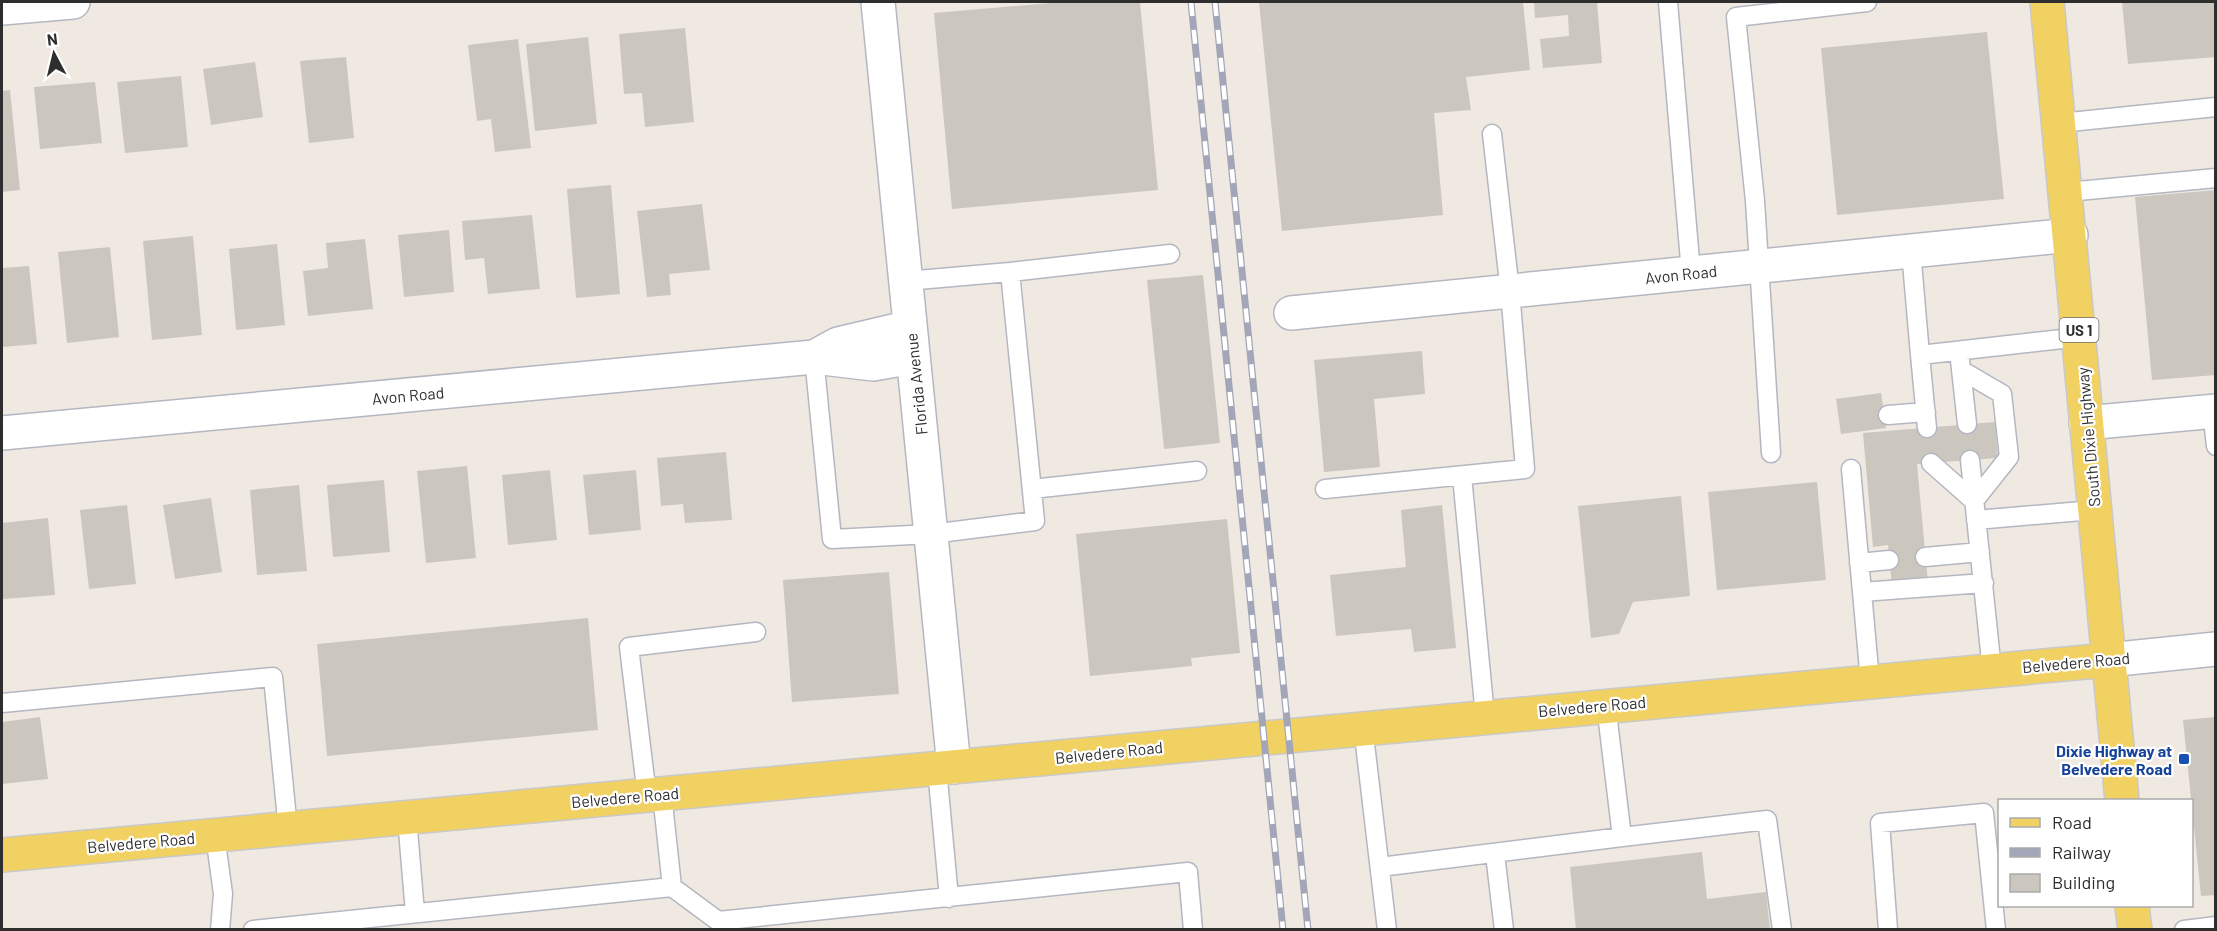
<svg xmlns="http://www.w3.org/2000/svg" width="2217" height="931" font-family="Barlow,sans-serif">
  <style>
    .building { fill: #cbc7bf }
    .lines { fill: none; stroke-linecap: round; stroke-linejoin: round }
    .service-casing { stroke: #b4b7c1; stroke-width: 21 }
    .minor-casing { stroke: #b4b7c1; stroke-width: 36 }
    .tertiary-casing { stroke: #b4b7c1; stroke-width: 36 }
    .primary-casing { stroke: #c9c9c9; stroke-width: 36 }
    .service { stroke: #fff; stroke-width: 18 }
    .minor { stroke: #fff; stroke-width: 33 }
    .tertiary { stroke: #fff; stroke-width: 33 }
    .primary { stroke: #f2d163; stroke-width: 33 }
    .rail-casing { stroke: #a3a6b8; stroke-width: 7 }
    .rail { stroke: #fff; stroke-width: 4.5; stroke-dasharray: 14; stroke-linecap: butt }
    .transit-dot { fill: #1a4fb4; stroke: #fff; stroke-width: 2 }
    .labels { text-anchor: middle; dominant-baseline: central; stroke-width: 4.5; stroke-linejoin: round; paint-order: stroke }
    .shield { fill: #fff; stroke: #6d6d6d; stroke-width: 1.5 }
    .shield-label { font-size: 15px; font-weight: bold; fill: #2e2e2e }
    .street-label { font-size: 16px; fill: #2e2e2e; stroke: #fff }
    .transit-label { font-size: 16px; font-weight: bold; fill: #164399; stroke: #fff; text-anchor: end }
  </style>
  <rect width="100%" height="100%" fill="#efe9e1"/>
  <path class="building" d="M 1063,2 L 1140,2 L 1158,190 L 952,209 L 934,13 Z
    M 1259,2 L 1523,2 L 1530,70 L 1466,77 L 1471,110 L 1434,113 L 1443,215 L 1282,231 Z
    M 1534,2 L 1597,2 L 1602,63 L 1543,68 L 1540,39 L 1569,36 L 1568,15 L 1535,18 Z
    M 2122,2 L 2216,2 L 2216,57 L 2128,64 Z
    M 685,28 L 694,122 L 645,127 L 642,93 L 624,94 L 619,34 Z
    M 1987,32 L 2004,199 L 1837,215 L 1821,48 Z
    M 588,37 L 597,124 L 535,131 L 526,44 Z
    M 518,39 L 531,148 L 495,152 L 491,119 L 477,121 L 468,45 Z
    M 346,57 L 354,138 L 309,143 L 300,61 Z
    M 255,62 L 263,117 L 211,125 L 203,69 Z
    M 181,76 L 188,147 L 125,153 L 117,82 Z
    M 95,82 L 102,143 L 40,149 L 34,87 Z
    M 10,90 L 20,190 L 2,192 L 2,91 Z
    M 611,185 L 620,294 L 576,298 L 567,189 Z
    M 2216,190 L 2216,375 L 2152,380 L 2135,197 Z
    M 702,204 L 710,270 L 669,274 L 671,295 L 647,297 L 637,211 Z
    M 532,215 L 540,289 L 488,294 L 484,258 L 465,260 L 462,221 Z
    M 449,230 L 454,292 L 404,297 L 398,235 Z
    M 193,236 L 202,335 L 152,340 L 143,241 Z
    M 365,239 L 373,309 L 308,316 L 303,271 L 328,268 L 326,243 Z
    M 277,244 L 285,325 L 236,330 L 229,249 Z
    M 110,247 L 119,337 L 67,343 L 58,252 Z
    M 29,266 L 37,344 L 2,347 L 2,268 Z
    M 1203,275 L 1220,443 L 1164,449 L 1147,280 Z
    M 1422,351 L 1425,394 L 1374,399 L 1380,467 L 1324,472 L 1314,360 Z
    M 1881,393 L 1886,428 L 1841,434 L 1836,399 Z
    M 1995,422 L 1998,458 L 1917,464 L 1928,583 L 1892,586 L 1888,545 L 1873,547 L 1863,433 Z
    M 726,452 L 732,520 L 685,523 L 683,504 L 661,506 L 657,458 Z
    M 467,466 L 476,558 L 426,563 L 417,471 Z
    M 550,470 L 557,540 L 508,545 L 502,475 Z
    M 636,470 L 641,530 L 589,535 L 583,475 Z
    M 384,480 L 390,552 L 333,557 L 327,485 Z
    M 1817,482 L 1826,580 L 1717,590 L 1708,492 Z
    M 299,485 L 307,571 L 257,575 L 250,490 Z
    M 1681,496 L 1690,596 L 1633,602 L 1619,634 L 1591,638 L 1578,506 Z
    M 211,498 L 222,572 L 175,579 L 163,505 Z
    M 127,505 L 136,584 L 89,589 L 80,510 Z
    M 1442,505 L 1456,648 L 1414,652 L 1411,629 L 1336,636 L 1330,575 L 1406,567 L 1401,510 Z
    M 48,518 L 55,595 L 3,599 L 2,523 Z
    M 1227,519 L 1240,653 L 1191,658 L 1192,666 L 1090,676 L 1076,534 Z
    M 889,572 L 899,694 L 792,702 L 783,580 Z
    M 588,618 L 598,730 L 327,756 L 317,644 Z
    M 40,717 L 48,779 L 2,784 L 2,722 Z
    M 2216,717 L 2216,895 L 2201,896 L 2183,720 Z
    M 1702,852 L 1707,899 L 1766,892 L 1770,930 L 1576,930 L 1570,867 Z"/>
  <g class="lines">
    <defs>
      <path id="service" d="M 1668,2 L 1691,273
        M 2060,123 L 2216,107
        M 2067,192 L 2216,178
        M 1911,251 L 1920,355 L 2080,337
        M 906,281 L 1010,272 L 1170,254
        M 1920,355 L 1927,428
        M 814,357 L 832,539 L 931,534 L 1035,521 L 1010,272
        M 1960,360 L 1967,424
        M 2212,411 L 2216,446
        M 1888,415 L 1926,412
        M 1771,453 L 1755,201 L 1736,17 L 1867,2
        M 1970,460 L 1992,670
        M 1931,463 L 1974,501 L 2009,457 L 2002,394 L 1961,370
        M 1851,469 L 1862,592 L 1984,583
        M 1462,476 L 1485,716
        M 1032,489 L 1197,471
        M 1325,489 L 1525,469 L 1510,291 L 1492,134
        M 1976,520 L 2094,510
        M 1925,557 L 1980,552
        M 1859,563 L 1889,560
        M 1862,592 L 1870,681
        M 2,703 L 273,677 L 288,829
        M 1606,705 L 1622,837 L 1767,820 L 1782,930
        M 1363,727 L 1387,930
        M 937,769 L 949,898
        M 647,796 L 629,647 L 756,632
        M 407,818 L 415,913
        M 215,835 L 223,894 L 220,930
        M 1495,854 L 1504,930
        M 1380,867 L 1622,837
        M 672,887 L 718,921 L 1188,872 L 1193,930
        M 253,930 L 672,887 L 662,794
        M 1888,930 L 1880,823 L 1984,813 L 1996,930
        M 2184,930 L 2216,926"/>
      <path id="minor" d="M 878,2 L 954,767
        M 2,8 L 73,2
        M 1291,313 L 2071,235
        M 816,356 L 838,344 L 910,327
        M 2086,423 L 2216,411
        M 2,433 L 814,357 L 873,364 L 913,357"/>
      <path id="tertiary" d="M 2108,660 L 2216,649"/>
      <path id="primary" d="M 2047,2 L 2122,800
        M 2,855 L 2108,660
        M 2132,906 L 2135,930"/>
    </defs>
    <use href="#service" class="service-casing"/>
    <use href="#minor" class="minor-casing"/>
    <use href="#tertiary" class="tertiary-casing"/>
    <use href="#primary" class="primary-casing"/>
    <use href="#service" class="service"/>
    <use href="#minor" class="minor"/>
    <use href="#tertiary" class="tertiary"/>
    <use href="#primary" class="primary"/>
    <defs>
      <path id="rail" d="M 1191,2 L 1283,930
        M 1215,2 L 1308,930"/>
    </defs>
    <use href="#rail" class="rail-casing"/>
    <use href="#rail" class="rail"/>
  </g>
  <rect class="transit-dot" x="2178" y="753" width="12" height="12" rx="3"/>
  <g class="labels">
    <rect class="shield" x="2059.5" y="318" width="39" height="24" rx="4.5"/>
    <g class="shield-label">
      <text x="2079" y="330">US 1</text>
    </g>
    <g class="street-label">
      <text transform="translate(1681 274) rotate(-6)">Avon Road</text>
      <text transform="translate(916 384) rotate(-96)">Florida Avenue</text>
      <text transform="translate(408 395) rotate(-5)">Avon Road</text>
      <text transform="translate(2088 437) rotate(-95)">South Dixie Highway</text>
      <text transform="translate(2076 662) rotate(-5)">Belvedere Road</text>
      <text transform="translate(1592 706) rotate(-5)">Belvedere Road</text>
      <text transform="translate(1109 752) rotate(-6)">Belvedere Road</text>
      <text transform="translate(625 797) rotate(-5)">Belvedere Road</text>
      <text transform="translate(141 842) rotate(-5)">Belvedere Road</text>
    </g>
    <g class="transit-label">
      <text x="2172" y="750">Dixie Highway at<tspan x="2172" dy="18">Belvedere Road</tspan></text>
    </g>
  </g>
  <rect width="2217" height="931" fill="none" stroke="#2e2e2e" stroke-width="6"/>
  <rect x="1998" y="799" width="195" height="108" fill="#ffffff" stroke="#ababab" stroke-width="1.5"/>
  <rect x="2010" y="818" width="30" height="9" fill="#f2d163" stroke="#ababab" stroke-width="1.5"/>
  <text x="2052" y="829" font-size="18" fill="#2e2e2e">Road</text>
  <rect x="2010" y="848" width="30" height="9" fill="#a3a6b8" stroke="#ababab" stroke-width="1.5"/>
  <text x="2052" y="859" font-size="18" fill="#2e2e2e">Railway</text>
  <rect x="2010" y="874" width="30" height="18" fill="#cbc7bf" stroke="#ababab" stroke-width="1.5"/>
  <text x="2052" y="889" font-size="18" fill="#2e2e2e">Building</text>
  <g transform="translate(54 54) rotate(353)" stroke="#ffffff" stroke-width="4.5" paint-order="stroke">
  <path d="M0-4.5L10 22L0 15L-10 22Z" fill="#2e2e2e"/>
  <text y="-9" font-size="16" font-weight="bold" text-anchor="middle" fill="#2e2e2e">N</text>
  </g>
</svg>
